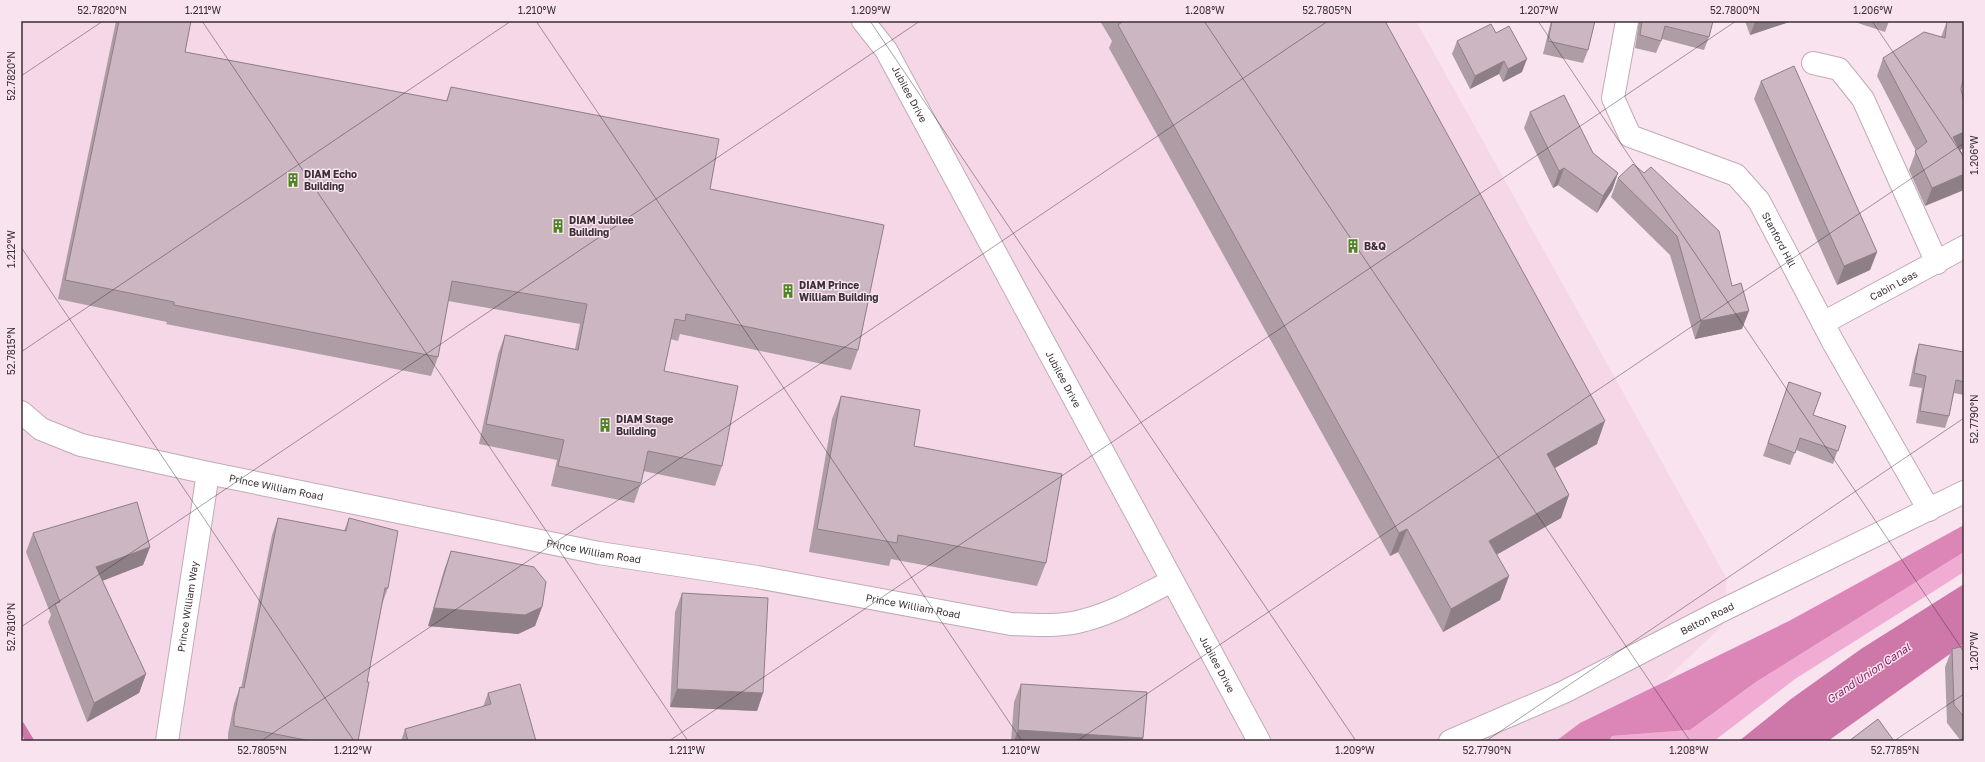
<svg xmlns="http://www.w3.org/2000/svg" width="1985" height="762" font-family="'Golos Text',sans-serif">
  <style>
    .built { fill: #f5d7e7 }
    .green { fill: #f0acd2 }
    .forest { fill: #dc85b7 }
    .water { fill: #ce78aa }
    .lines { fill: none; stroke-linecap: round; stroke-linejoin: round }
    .stream { stroke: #ce78aa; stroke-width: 8 }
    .minor-casing { stroke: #c0abb6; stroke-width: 24 }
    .primary-casing { stroke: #c0abb6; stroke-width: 24 }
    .minor { stroke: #fff; stroke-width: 22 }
    .primary { stroke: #fff; stroke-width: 22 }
    .wall { fill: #af9da6 }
    .shaded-wall { fill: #8e7f87 }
    .building { fill: #cbb6c1; stroke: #8e7f87 }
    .ticks { fill: none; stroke: #393035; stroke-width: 1; stroke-opacity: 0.45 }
    .labels { text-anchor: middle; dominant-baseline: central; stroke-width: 3; stroke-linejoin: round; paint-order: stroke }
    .street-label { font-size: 10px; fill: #393035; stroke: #f9e3ee }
    .poi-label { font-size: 10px; font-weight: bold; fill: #393035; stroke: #f9e3ee; text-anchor: start }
    .water-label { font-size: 11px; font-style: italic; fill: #851f63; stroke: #f9e3ee }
    .neatline { fill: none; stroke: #393035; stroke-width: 1.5 }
    .ticks-label { font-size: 10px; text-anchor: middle; fill: #393035 }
  </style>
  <rect width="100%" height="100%" fill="#f9e3ee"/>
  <path class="built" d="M 21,21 L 1416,21 L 1727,579 L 1723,625 L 1600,741 L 21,741 Z"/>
  <path class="green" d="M 1964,552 L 1964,572 L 1795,679 L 1714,741 L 1609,741 L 1612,736 L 1690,730 L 1756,682 Z"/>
  <path class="forest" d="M 1964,525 L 1964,552 L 1756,682 L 1690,730 L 1612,736 L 1609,741 L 1556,741 L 1580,723 L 1789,621 Z"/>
  <path class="water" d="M 1964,584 L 1964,644 L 1828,741 L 1739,741 L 1791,699 L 1861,649 Z"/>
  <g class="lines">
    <path class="stream" d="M 21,726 L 30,741"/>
    <defs>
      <g id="minor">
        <path id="s1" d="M 863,21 L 886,50 L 1259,741"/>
        <path id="s2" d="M 1627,21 L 1613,98 L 1630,136 L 1736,175 L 1759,201 L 1833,342 L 1929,510"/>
        <path d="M 1813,63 L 1839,69 L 1863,99 L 1937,263"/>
        <path id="s3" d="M 1823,323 L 1964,247"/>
        <path id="s4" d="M 21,412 L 41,429 L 81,445 L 208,473 L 599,553 L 757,577 L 1011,624 C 1035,625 1062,627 1085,620 C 1116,612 1144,595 1172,581"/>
        <path id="s5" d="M 167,741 L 208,473"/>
      </g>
      <g id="primary">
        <path id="s6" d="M 1450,741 L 1564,692 L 1719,612 L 1964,492"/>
      </g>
    </defs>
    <use href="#minor" class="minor-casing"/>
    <use href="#primary" class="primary-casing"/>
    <use href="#minor" class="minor"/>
    <use href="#primary" class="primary"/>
  </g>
  <path class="wall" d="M 116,21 L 191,21 L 185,52 L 446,101 L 451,87 L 710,189 L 858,350 L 851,370 L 680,334 L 678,341 L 670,339 L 664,371 L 722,466 L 715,486 L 643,471 L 641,483 L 634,503 L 551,486 L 557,460 L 479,444 L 498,354 L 505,335 L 575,349 L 580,324 L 448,301 L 438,357 L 431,376 L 166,324 L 167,322 L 58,299 Z
    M 1100,21 L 1385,21 L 1597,444 L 1555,468 L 1569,495 L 1561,518 L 1496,555 L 1509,576 L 1500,600 L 1443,632 L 1398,552 L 1390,556 L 1109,48 L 1112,41 Z
    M 1551,21 L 1595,21 L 1588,50 L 1583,63 L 1543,54 Z
    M 1639,21 L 1713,21 L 1709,37 L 1704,50 L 1662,39 L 1656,53 L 1635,48 Z
    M 1745,21 L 1792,21 L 1750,35 Z
    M 1852,21 L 1889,21 L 1885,32 Z
    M 1947,21 L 1964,21 L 1961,89 L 1964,148 L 1960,150 L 1925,206 L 1909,170 L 1916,151 L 1877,76 L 1883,58 L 1941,37 Z
    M 1496,33 L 1522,72 L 1503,82 L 1499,74 L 1470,89 L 1452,54 L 1457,41 Z
    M 1761,81 L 1877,252 L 1870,270 L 1837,285 L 1754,99 Z
    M 1530,112 L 1618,173 L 1612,190 L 1597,213 L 1558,185 L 1553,188 L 1524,128 Z
    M 1644,173 L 1742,329 L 1695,339 L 1670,255 L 1611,197 L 1618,178 Z
    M 1919,344 L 1964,352 L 1964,395 L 1954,393 L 1949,416 L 1945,428 L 1916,423 L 1922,388 L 1909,386 L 1915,357 Z
    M 1789,382 L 1813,415 L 1846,426 L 1833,464 L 1796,450 L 1790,465 L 1763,456 Z
    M 841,396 L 914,446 L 1046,563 L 1037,586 L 891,559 L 889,566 L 809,552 L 832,419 Z
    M 278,518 L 344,531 L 349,518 L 388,588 L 382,604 L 367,682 L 358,741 L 228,741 L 228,734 L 234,704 L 240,687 L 241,688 L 272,535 Z
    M 33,533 L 150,547 L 143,565 L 102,581 L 146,674 L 139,693 L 87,722 L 48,622 L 51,615 L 26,552 Z
    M 451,551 L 542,607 L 535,626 L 518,634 L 428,626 L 444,570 Z
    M 682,593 L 763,693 L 757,711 L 670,707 L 675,612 Z
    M 1964,646 L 1964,741 L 1961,741 L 1947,723 L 1945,667 L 1952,649 Z
    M 1021,684 L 1143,738 L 1142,741 L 1011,741 L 1014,702 Z
    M 488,693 L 536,741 L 401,741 L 405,729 L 483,707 Z"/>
  <path class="shaded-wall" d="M 1758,21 L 1792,21 L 1750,35 L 1755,22 Z
    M 1527,59 L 1522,72 L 1503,82 L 1508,69 Z
    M 1504,61 L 1499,74 L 1470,89 L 1475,76 Z
    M 1964,132 L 1964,148 L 1947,155 L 1953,137 Z
    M 1564,168 L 1558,185 L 1553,188 L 1559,171 Z
    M 1618,173 L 1612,190 L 1597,213 L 1603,196 Z
    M 1964,174 L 1964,190 L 1925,206 L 1932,188 Z
    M 1877,252 L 1870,270 L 1837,285 L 1844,266 Z
    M 1749,311 L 1742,329 L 1695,339 L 1701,321 Z
    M 1605,421 L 1597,444 L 1539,477 L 1547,454 Z
    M 1569,495 L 1561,518 L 1480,564 L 1489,541 Z
    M 1407,529 L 1398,552 L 1390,556 L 1399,533 Z
    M 150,547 L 143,565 L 89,586 L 96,567 Z
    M 1509,576 L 1500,600 L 1443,632 L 1451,609 Z
    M 542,607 L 535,626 L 518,634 L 428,626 L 434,608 Z
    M 146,674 L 139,693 L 87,722 L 94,703 Z
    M 677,689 L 763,693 L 757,711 L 670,707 Z
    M 1018,730 L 1143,738 L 1142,741 L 1014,741 Z"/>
  <path class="building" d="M 119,21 L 191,21 L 185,52 L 447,101 L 451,87 L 719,139 L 710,189 L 884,225 L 858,350 L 686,314 L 685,321 L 675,319 L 664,371 L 738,386 L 722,466 L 648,451 L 641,483 L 558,466 L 564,440 L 486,424 L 505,335 L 578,350 L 587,304 L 452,281 L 438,357 L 174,305 L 174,302 L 65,280 Z
    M 1122,21 L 1385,21 L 1605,421 L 1547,454 L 1569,495 L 1489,541 L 1509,576 L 1451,609 L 1407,529 L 1399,533 L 1118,25 L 1122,22 Z
    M 1552,21 L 1595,21 L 1588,50 L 1548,41 Z
    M 1642,21 L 1713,21 L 1709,37 L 1665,26 L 1661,41 L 1640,35 Z
    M 1947,21 L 1964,21 L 1964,76 L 1961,89 L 1964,102 L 1964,132 L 1953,137 L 1964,158 L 1964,174 L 1932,188 L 1915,151 L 1927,142 L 1883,58 L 1924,32 L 1945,38 Z
    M 1491,24 L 1496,33 L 1509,26 L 1527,59 L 1508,69 L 1504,61 L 1475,76 L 1457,41 Z
    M 1794,66 L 1877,252 L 1844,266 L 1761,81 Z
    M 1564,95 L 1593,153 L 1618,173 L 1603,196 L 1564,168 L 1559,171 L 1530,112 Z
    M 1633,164 L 1644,173 L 1651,167 L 1719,231 L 1732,286 L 1741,283 L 1749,311 L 1701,321 L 1677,236 L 1618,178 Z
    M 1919,344 L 1964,352 L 1964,382 L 1956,380 L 1949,416 L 1920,411 L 1926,376 L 1914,373 Z
    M 1789,382 L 1821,393 L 1813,415 L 1846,426 L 1838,451 L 1800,438 L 1795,453 L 1768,443 Z
    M 841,396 L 920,410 L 914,446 L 1062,474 L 1046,563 L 898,535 L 897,543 L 817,529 Z
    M 137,502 L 150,547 L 96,567 L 146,674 L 94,703 L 55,604 L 60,602 L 33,533 Z
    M 278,518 L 346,531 L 349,518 L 398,531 L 388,588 L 385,588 L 367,682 L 369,682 L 358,741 L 311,741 L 234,726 L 234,716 L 240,687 L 244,688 Z
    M 451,551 L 534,567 L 546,582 L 542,607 L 525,615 L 434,608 Z
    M 682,593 L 768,598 L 763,693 L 677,689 Z
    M 1964,646 L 1964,717 L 1954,705 L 1952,649 Z
    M 520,684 L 536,741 L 408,741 L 405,729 L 491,704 L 488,693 Z
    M 1021,684 L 1147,692 L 1143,738 L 1018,730 Z
    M 1878,719 L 1894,741 L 1849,741 Z"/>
  <path class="ticks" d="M 202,21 L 688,741M 536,21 L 1022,741M 870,21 L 1356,741M 1204,21 L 1690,741M 1538,21 L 1964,652M 1872,21 L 1964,157M 21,76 L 103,21M 21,247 L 354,741M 21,352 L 511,21M 21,627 L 920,21M 261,741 L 1328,21M 669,741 L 1736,21M 1077,741 L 1964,143M 1486,741 L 1964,418M 1894,741 L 1964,694"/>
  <defs>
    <symbol id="building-bare" viewBox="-9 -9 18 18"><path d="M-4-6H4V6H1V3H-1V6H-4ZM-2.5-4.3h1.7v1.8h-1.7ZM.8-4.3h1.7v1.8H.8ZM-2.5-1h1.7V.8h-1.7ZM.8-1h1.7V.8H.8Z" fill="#4c8622" stroke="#f9e3ee" stroke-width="2.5" paint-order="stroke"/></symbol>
  </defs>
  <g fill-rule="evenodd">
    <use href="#building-bare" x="283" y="170" width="20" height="20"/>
    <use href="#building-bare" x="548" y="216" width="20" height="20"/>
    <use href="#building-bare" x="1343" y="236" width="20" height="20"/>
    <use href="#building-bare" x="778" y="281" width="20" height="20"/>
    <use href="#building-bare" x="595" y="415" width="20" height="20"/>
  </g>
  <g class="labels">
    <g class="street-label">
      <text stroke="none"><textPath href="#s1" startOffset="87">Jubilee Drive</textPath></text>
      <text stroke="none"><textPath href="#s2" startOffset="311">Stanford Hill</textPath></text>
      <text stroke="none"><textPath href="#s3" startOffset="80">Cabin Leas</textPath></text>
      <text stroke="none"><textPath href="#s1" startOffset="411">Jubilee Drive</textPath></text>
      <text stroke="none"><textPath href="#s4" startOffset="269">Prince William Road</textPath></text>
      <text stroke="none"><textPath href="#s4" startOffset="593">Prince William Road</textPath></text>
      <text stroke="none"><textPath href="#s4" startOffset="917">Prince William Road</textPath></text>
      <text stroke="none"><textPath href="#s5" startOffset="136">Prince William Way</textPath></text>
      <text stroke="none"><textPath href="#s6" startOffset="285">Belton Road</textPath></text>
      <text stroke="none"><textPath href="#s1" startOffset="735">Jubilee Drive</textPath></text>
    </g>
    <g class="poi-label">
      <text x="304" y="174">DIAM Echo<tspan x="304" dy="12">Building</tspan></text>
      <text x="569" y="220">DIAM Jubilee<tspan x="569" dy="12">Building</tspan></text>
      <text x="1364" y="246">B&amp;Q</text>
      <text x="799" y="285">DIAM Prince<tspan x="799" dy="12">William Building</tspan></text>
      <text x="616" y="419">DIAM Stage<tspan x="616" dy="12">Building</tspan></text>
    </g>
    <g class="water-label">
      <text transform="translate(1868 673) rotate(-34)">Grand Union Canal</text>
    </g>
  </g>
  <rect width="1985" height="762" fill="none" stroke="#f9e3ee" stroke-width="44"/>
  <rect x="22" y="22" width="1941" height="718" class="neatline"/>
  <g class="ticks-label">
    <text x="102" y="14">52.7820°N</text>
    <text x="203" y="14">1.211°W</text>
    <text x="537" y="14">1.210°W</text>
    <text x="871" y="14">1.209°W</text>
    <text x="1205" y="14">1.208°W</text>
    <text x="1327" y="14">52.7805°N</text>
    <text x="1539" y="14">1.207°W</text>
    <text x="1735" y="14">52.7800°N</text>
    <text x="1873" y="14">1.206°W</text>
    <text transform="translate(11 76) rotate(-90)" y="4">52.7820°N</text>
    <text transform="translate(1974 155) rotate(-90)" y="4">1.206°W</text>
    <text transform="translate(11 249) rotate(-90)" y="4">1.212°W</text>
    <text transform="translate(11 351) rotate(-90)" y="4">52.7815°N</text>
    <text transform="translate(1974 419) rotate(-90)" y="4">52.7790°N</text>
    <text transform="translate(11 627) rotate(-90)" y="4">52.7810°N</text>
    <text transform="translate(1974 651) rotate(-90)" y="4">1.207°W</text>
    <text x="262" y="754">52.7805°N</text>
    <text x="353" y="754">1.212°W</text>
    <text x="687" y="754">1.211°W</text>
    <text x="1021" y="754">1.210°W</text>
    <text x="1355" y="754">1.209°W</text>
    <text x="1487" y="754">52.7790°N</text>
    <text x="1689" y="754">1.208°W</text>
    <text x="1895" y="754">52.7785°N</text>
  </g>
</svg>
